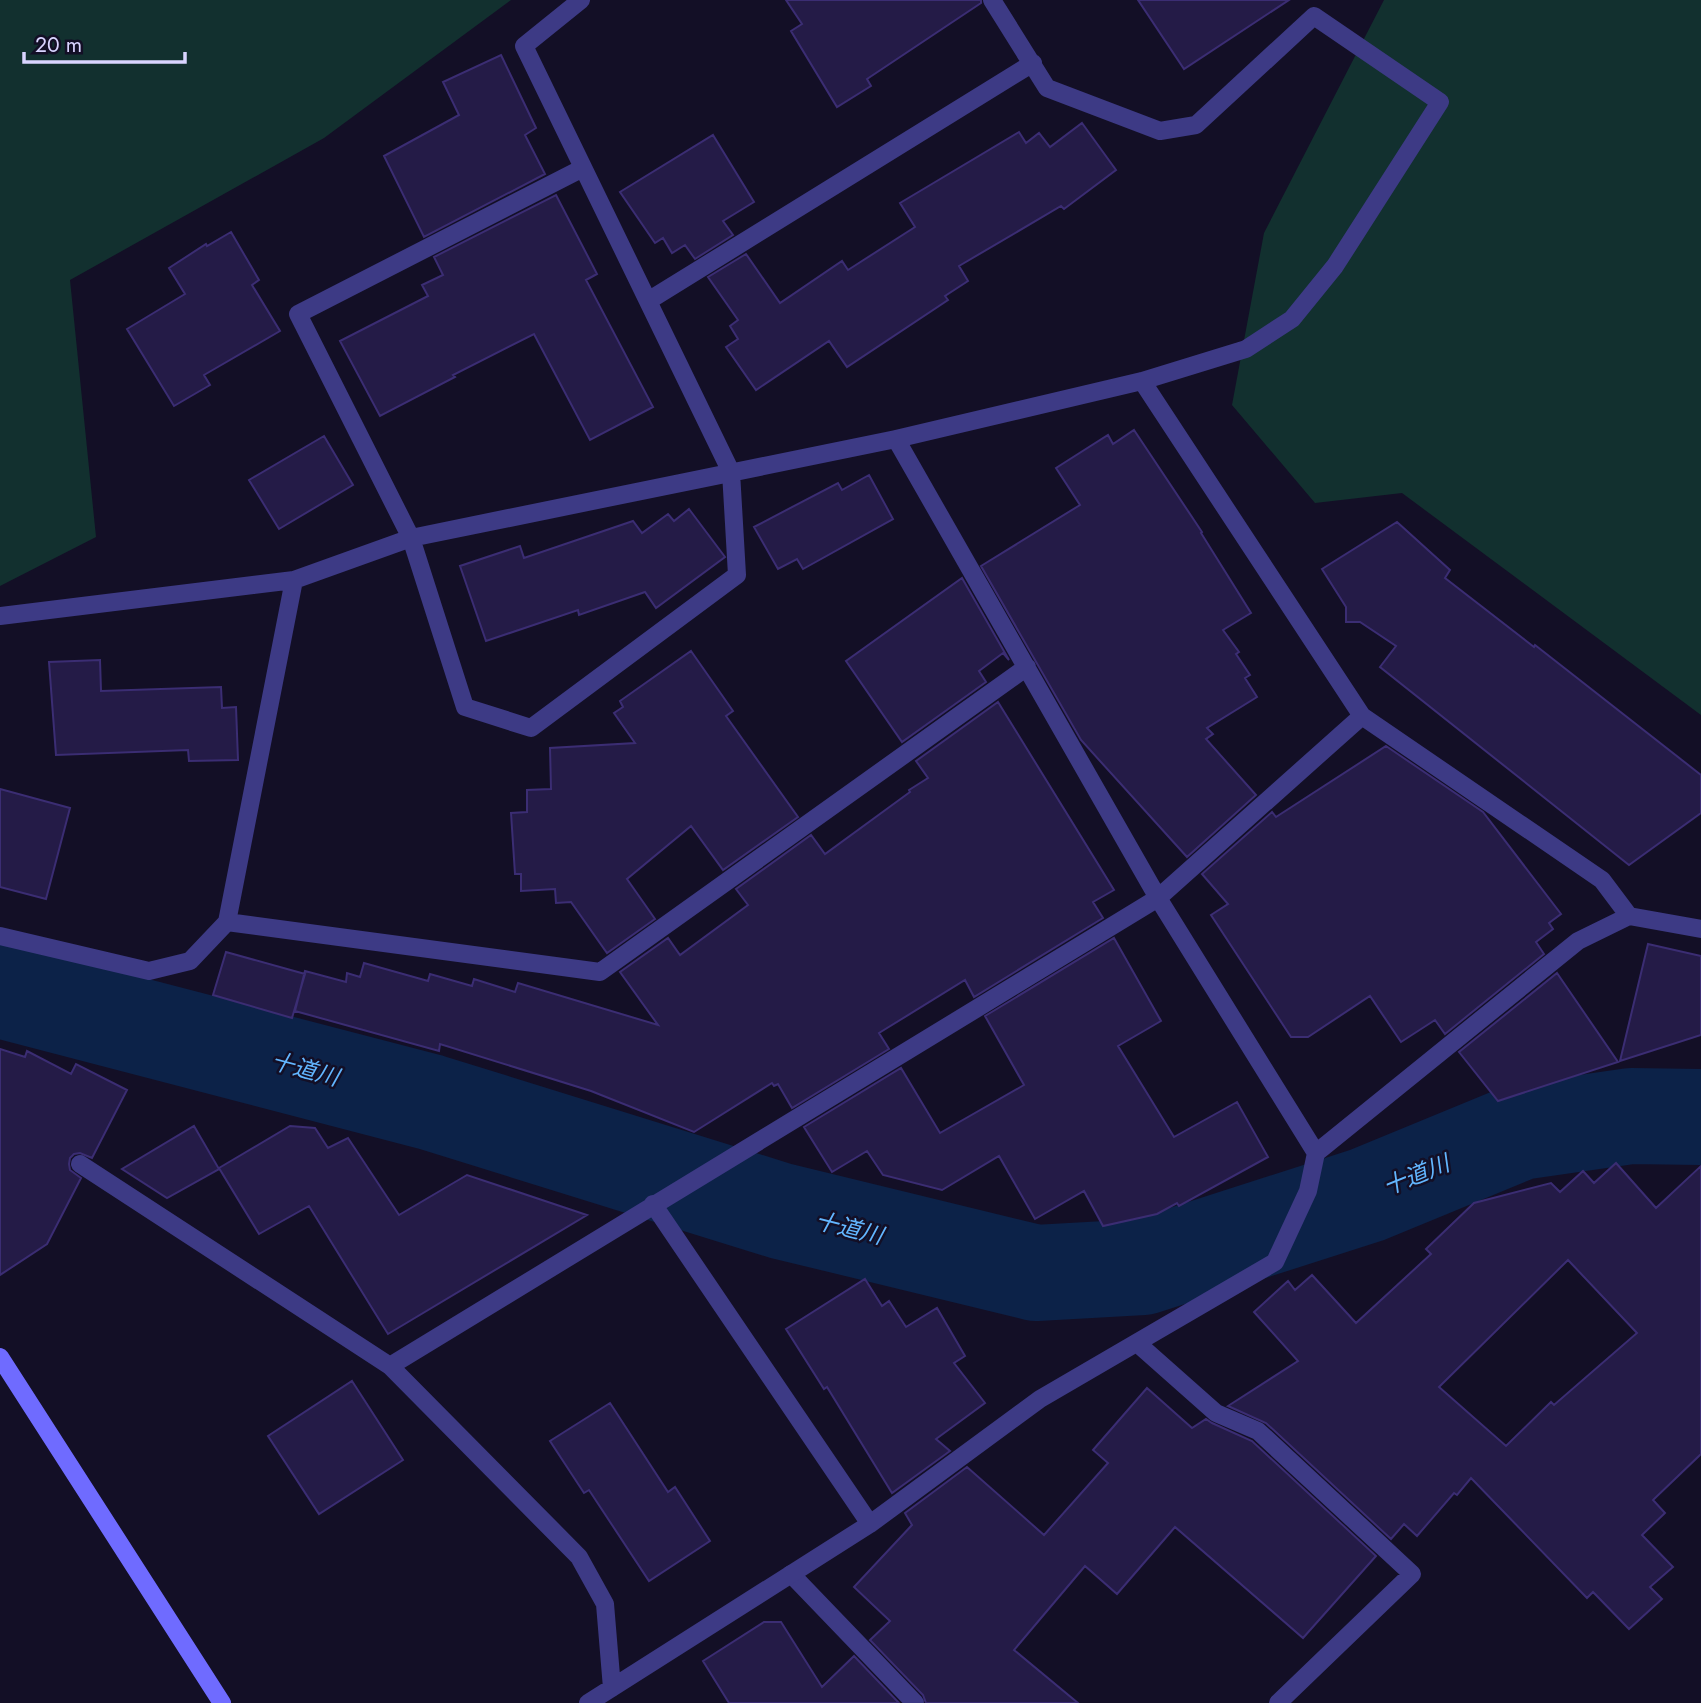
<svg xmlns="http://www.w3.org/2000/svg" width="1701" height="1703" font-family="Jost,'Noto Sans JP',sans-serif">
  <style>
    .green { fill: #12302f }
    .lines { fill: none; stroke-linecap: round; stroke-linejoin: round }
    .river { stroke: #0c2248; stroke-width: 96 }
    .building { fill: #241b47; stroke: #3b2d73; stroke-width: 2; fill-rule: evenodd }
    .lane { stroke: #3d3a85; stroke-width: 18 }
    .street { stroke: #3d3a85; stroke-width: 18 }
    .secondary { stroke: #6f6bff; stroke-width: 18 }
    .labels { text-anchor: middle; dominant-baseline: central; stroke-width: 5; stroke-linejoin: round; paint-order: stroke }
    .water-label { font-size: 23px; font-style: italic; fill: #62b6ff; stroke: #130f26 }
  </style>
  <rect width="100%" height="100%" fill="#130f26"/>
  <path class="green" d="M 0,0 L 511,0 L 324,138 L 70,280 L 96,537 L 0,586 Z
    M 1384,0 L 1701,0 L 1701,715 L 1402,493 L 1315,503 L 1232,405 L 1264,233 Z"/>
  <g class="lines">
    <path class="river" d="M 0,990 L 430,1102 L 781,1211 L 1036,1273 L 1143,1267 L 1367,1195 L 1520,1132 L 1631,1116 L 1701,1117"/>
  </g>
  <path class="building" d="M 786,0 L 981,0 L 981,3 L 867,79 L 871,86 L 837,107 L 791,31 L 802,24 Z
    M 1138,0 L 1289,0 L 1184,69 Z
    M 501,55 L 536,128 L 525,135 L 545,174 L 424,237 L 384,156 L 459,115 L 443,82 Z
    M 1082,123 L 1116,170 L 1064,209 L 1061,206 L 959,266 L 968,281 L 945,296 L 948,300 L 847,367 L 829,341 L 756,390 L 726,347 L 738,339 L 730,326 L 738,320 L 708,277 L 746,254 L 780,303 L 842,261 L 848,270 L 915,227 L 900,203 L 1019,132 L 1026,143 L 1039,133 L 1050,147 Z
    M 713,135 L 754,202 L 723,221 L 733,235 L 695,259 L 685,245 L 672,253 L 663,238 L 655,243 L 620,192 Z
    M 556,195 L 597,274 L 586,280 L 653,407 L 590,440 L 534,334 L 453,375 L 455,377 L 380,416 L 340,341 L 428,296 L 422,285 L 443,275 L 434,257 Z
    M 231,232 L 259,280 L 252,285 L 280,331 L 204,375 L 210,385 L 174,406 L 127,329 L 185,294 L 169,268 L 206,244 L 207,246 Z
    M 1134,430 L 1202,532 L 1201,533 L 1251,613 L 1223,630 L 1239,652 L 1236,654 L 1250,675 L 1245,678 L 1257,697 L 1207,728 L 1213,734 L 1206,739 L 1256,795 L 1187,857 L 1081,740 L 981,566 L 1080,505 L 1056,468 L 1108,435 L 1113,444 Z
    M 324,436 L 353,485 L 279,529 L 249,480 Z
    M 869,475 L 893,519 L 803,569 L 797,559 L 778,569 L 754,527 L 838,483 L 842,490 Z
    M 689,509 L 725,557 L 656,608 L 645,592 L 579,615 L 578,610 L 486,641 L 460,566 L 520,546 L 524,558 L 633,521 L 642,533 L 668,514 L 674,521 Z
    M 1397,522 L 1450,570 L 1445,578 L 1534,647 L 1535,645 L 1701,775 L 1701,813 L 1629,865 L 1380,667 L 1396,646 L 1360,622 L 1346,622 L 1346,607 L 1322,569 Z
    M 962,578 L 1009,660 L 1003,653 L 979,671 L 986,682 L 902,742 L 846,661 Z
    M 691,651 L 733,711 L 726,716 L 798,817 L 723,870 L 691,826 L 627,879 L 655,919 L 607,953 L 571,902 L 556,903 L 555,889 L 521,891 L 521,874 L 515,874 L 511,813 L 527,812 L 527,790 L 551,789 L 550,748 L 635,743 L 614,713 L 623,707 L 620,701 Z
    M 100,660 L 101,691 L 221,687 L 222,708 L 236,707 L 238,760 L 189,761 L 188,750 L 56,755 L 49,662 Z
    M 998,702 L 1114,890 L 1093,902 L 1103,918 L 974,997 L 965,980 L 879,1033 L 889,1049 L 792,1108 L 778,1084 L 774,1086 L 772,1083 L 694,1132 L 591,1091 L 440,1044 L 439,1051 L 295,1011 L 305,971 L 346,982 L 347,973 L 360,977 L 364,963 L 428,981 L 430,974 L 472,986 L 474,979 L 515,992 L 518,983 L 658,1025 L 620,972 L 668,938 L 680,955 L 748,905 L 736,889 L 811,835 L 825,854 L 910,792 L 909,790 L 928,778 L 916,761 Z
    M 1386,746 L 1483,812 L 1561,914 L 1549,923 L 1553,929 L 1536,942 L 1544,954 L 1445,1034 L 1435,1020 L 1401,1042 L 1370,996 L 1308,1037 L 1291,1037 L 1211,915 L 1228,904 L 1202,874 L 1272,812 L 1276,817 Z
    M 0,789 L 70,808 L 46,899 L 0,887 Z
    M 1114,938 L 1161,1021 L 1118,1046 L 1174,1137 L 1237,1102 L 1268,1157 L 1179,1206 L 1177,1203 L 1157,1214 L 1103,1226 L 1084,1191 L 1035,1219 L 999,1156 L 942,1190 L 883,1175 L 867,1151 L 832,1172 L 804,1127 L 901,1068 L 940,1133 L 1024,1085 L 985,1016 Z
    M 1648,944 L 1701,956 L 1701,1035 L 1620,1061 Z
    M 226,952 L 305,974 L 292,1018 L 213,995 Z
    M 1557,973 L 1618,1062 L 1498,1101 L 1459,1052 Z
    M 0,1049 L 25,1057 L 27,1051 L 71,1074 L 76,1064 L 127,1090 L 92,1158 L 80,1153 L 74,1154 L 70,1158 L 69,1164 L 70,1170 L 81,1178 L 47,1244 L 0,1275 Z
    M 194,1126 L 219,1169 L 167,1198 L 122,1169 Z
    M 290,1126 L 315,1128 L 328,1148 L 348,1138 L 399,1215 L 467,1175 L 587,1215 L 388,1334 L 309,1206 L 259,1234 L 219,1168 Z
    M 1616,1163 L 1656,1208 L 1701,1166 L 1701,1454 L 1653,1500 L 1665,1513 L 1642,1535 L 1673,1567 L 1650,1587 L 1662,1599 L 1629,1629 L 1593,1592 L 1587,1598 L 1471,1478 L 1457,1495 L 1454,1493 L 1417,1536 L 1404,1524 L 1391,1539 L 1266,1423 L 1228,1406 L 1298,1361 L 1254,1312 L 1288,1281 L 1295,1290 L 1312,1275 L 1356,1323 L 1431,1254 L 1426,1249 L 1474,1203 L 1551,1183 L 1560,1192 L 1583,1171 L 1594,1183 ZM 1568,1260 L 1637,1333 L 1554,1405 L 1551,1402 L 1506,1446 L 1439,1387 Z
    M 865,1279 L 882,1306 L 889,1301 L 906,1327 L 937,1308 L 965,1356 L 954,1363 L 985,1403 L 936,1439 L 950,1451 L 892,1493 L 827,1387 L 824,1389 L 786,1329 Z
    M 352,1381 L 403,1460 L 319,1514 L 268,1436 Z
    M 1147,1388 L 1192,1428 L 1206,1419 L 1212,1423 L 1252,1441 L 1376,1556 L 1303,1638 L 1175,1527 L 1117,1594 L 1085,1566 L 1014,1650 L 1078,1703 L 926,1703 L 923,1695 L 870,1640 L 890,1621 L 854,1587 L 912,1525 L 905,1513 L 967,1467 L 1044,1535 L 1108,1463 L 1093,1450 Z
    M 610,1403 L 668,1492 L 675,1487 L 710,1541 L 649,1581 L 589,1490 L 584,1493 L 550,1441 Z
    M 764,1622 L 781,1622 L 822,1687 L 854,1656 L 899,1703 L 729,1703 L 703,1661 Z"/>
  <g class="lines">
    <path class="lane" d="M 791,1574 L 915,1703"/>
    <path class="street" d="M 581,0 L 524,46 L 731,472 L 737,575 L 531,728 L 465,707 L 411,538 L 298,314 L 583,168
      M 648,301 L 1033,63
      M 1142,381 L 1362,716 L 1602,880 L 1629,916
      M 896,439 L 1158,898 L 1316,1153
      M 0,616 L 294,580 L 411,538 L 896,439 L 1142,381 L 1246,349 L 1292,319 L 1335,266 L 1440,102 L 1314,16 L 1196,125 L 1160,131 L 1047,88 L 992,0
      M 227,922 L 600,972 L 1027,667
      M 0,936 L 149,971 L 190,961 L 227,922 L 294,580
      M 80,1164 L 390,1366 L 579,1557 L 605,1604 L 612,1688
      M 653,1204 L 870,1524
      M 1137,1343 L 1216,1413 L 1258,1431 L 1412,1574 L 1278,1703
      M 390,1366 L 1158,898 L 1362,716
      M 588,1703 L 870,1524 L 1040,1399 L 1275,1262 L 1308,1191 L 1316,1153 L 1578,941 L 1629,916 L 1701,929"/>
    <path class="secondary" d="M 0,1357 L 222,1703"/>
  </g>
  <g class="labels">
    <g class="water-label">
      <text transform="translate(305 1069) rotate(15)">十道川</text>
      <text transform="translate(1416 1175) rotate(-22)">十道川</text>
      <text transform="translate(849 1228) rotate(14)">十道川</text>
    </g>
  </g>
  <path d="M24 52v10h161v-10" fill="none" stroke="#d9d4ff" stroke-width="3.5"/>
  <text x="35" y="52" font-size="21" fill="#d9d4ff" stroke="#130f26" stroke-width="5" paint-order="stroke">20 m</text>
</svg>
